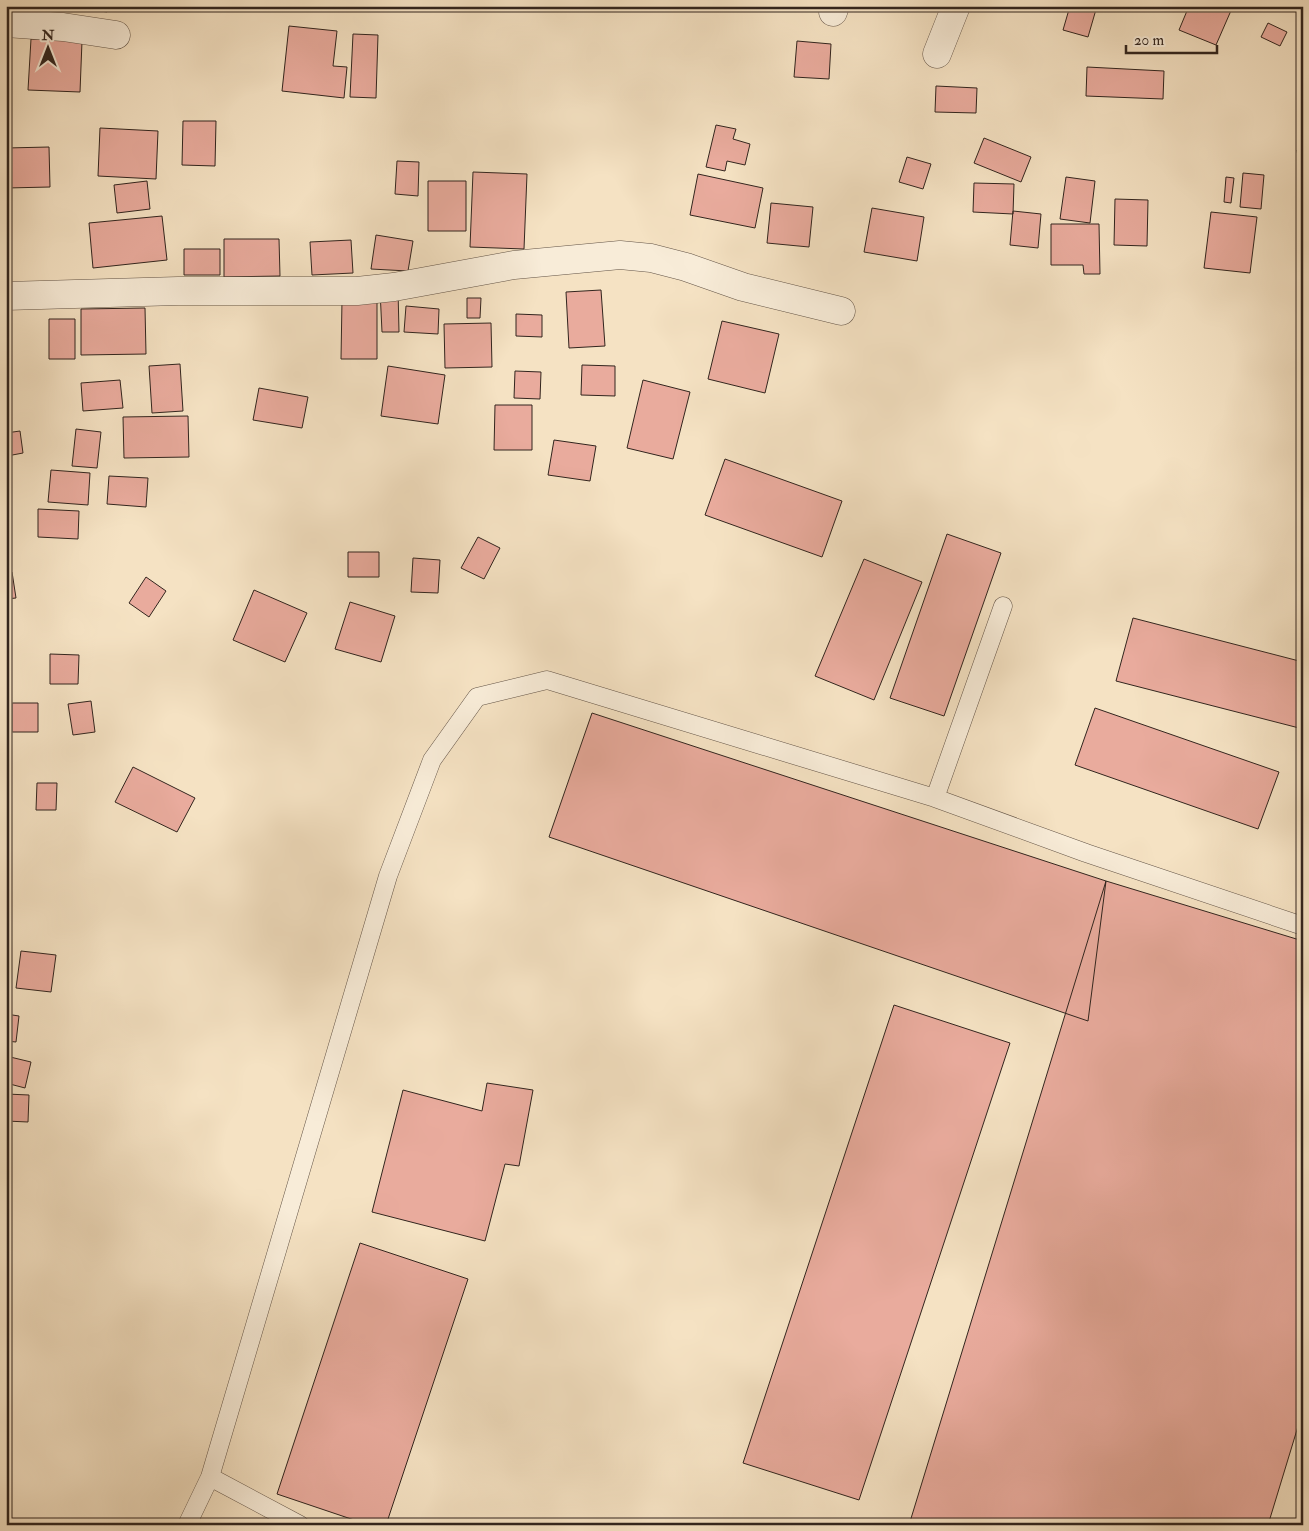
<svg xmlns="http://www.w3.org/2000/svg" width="1309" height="1531" font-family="'IM FELL Double Pica',serif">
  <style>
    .building { fill: #e9ab9d; stroke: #32251e }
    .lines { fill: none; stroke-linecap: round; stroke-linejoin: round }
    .service-casing { stroke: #635447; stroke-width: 19 }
    .minor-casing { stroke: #635447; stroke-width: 29 }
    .service { stroke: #f8ecd8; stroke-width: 18 }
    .minor { stroke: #f8ecd8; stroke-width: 28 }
  </style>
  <rect width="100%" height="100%" fill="#f5e2c3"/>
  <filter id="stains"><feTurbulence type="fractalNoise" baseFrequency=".004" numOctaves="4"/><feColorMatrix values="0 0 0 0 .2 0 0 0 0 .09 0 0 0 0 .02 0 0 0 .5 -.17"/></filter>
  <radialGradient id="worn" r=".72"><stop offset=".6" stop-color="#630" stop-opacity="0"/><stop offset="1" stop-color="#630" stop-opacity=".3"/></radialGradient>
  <path class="building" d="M 67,6 L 108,6 L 107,12 Z
    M 1070,6 L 1097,6 L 1088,37 L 1063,30 Z
    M 1189,6 L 1233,6 L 1216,45 L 1179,30 Z
    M 1268,23 L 1287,32 L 1280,46 L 1261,37 Z
    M 289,26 L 337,31 L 333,66 L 347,67 L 344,98 L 282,91 Z
    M 353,34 L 378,35 L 376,98 L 350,97 Z
    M 31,39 L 82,41 L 80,92 L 28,90 Z
    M 797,41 L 831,44 L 829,79 L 794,77 Z
    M 1087,67 L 1164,71 L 1163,99 L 1086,96 Z
    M 936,86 L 977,88 L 976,113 L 935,112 Z
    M 183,121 L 216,121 L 215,166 L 182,165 Z
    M 716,125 L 736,129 L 733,139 L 750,144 L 745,165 L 727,161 L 725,171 L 706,167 Z
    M 100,128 L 158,131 L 156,179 L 98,176 Z
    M 984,138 L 1031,157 L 1021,182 L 974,163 Z
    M 49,147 L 50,187 L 6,188 L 6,148 Z
    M 1297,150 L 1303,150 L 1303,188 L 1302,188 Z
    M 907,157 L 931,164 L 923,189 L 899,182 Z
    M 397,161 L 419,162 L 418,196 L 395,194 Z
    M 473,172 L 527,174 L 524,249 L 470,247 Z
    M 1243,173 L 1264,175 L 1261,209 L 1240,207 Z
    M 698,174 L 763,188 L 755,228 L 690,215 Z
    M 1066,177 L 1095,181 L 1090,223 L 1060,219 Z
    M 1226,177 L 1234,178 L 1231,203 L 1224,202 Z
    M 147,181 L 150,209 L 117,213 L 114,185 Z
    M 428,181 L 466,181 L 466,231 L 428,231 Z
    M 974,183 L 1014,184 L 1013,214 L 973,212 Z
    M 1115,199 L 1148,200 L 1147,246 L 1114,245 Z
    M 771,203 L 813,207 L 809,247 L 767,243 Z
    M 872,208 L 924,217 L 917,261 L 864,252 Z
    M 1013,211 L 1041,214 L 1038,248 L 1010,245 Z
    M 1211,212 L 1257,217 L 1250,273 L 1204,268 Z
    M 162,216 L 167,260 L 93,268 L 89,223 Z
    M 1051,224 L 1099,224 L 1100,274 L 1084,274 L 1083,265 L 1051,265 Z
    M 376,235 L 413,241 L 408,271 L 371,269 Z
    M 224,239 L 279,239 L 280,276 L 224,277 Z
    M 351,240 L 353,273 L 312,275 L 310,242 Z
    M 184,249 L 220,249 L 220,275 L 184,275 Z
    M 380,290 L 398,290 L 399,332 L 382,332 Z
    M 601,290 L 605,346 L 569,348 L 566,292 Z
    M 467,298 L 481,298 L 480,318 L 467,318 Z
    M 342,300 L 377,301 L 377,359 L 341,359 Z
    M 406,306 L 439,309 L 438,334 L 404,332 Z
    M 145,308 L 146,354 L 81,355 L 81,309 Z
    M 516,314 L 542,315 L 542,337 L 516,336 Z
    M 49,319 L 75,319 L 75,359 L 49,359 Z
    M 722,321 L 779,334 L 765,393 L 708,379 Z
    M 491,323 L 492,367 L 445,368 L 444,324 Z
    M 180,364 L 183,411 L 152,413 L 149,366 Z
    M 582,365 L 615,366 L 615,396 L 581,395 Z
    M 388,366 L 445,375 L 438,424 L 381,416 Z
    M 515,371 L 541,372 L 540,399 L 514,398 Z
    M 120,380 L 123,408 L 83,411 L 81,383 Z
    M 643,380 L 690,392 L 673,459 L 627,448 Z
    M 259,388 L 308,397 L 302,428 L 253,420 Z
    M 495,405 L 532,405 L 532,450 L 494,450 Z
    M 188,416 L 189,457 L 124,458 L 123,417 Z
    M 76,429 L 101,432 L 97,468 L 72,466 Z
    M 20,431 L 23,453 L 7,456 L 6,433 Z
    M 554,440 L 596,446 L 590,481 L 548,475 Z
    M 725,459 L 842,501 L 822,557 L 705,515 Z
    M 51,470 L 90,473 L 88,505 L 48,502 Z
    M 109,476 L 148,478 L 146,507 L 107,504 Z
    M 38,509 L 79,511 L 78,539 L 38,537 Z
    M 947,534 L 1001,553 L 944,716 L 890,698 Z
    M 478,537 L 500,548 L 484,579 L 461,568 Z
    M 348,552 L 379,552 L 379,577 L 348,577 Z
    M 413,558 L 440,560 L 438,593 L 411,592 Z
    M 864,559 L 922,582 L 874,700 L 815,676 Z
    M 12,572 L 16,598 L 6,599 L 6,573 Z
    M 146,577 L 166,591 L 149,617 L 129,603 Z
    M 254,590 L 307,613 L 285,662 L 233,640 Z
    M 350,602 L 395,616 L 381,662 L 335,649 Z
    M 1133,618 L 1303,662 L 1303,729 L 1116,681 Z
    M 50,654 L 79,655 L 78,684 L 50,684 Z
    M 91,701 L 95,732 L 73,735 L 68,704 Z
    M 12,703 L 38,703 L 38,732 L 12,732 Z
    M 1095,708 L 1279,772 L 1258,829 L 1075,765 Z
    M 592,713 L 1106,881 L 1088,1021 L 549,837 Z
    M 133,767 L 195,798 L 177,832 L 115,802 Z
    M 37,783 L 57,783 L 56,810 L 36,810 Z
    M 1106,881 L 1303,941 L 1303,1410 L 1268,1525 L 909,1525 Z
    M 21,951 L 56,955 L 51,992 L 16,988 Z
    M 894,1005 L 1010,1043 L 859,1500 L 743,1463 Z
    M 6,1014 L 19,1016 L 16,1042 L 6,1041 Z
    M 6,1056 L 31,1062 L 25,1088 L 6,1083 Z
    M 487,1083 L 533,1090 L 519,1166 L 505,1164 L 485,1241 L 372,1212 L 403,1090 L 482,1111 Z
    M 6,1094 L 29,1095 L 28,1122 L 6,1121 Z
    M 360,1243 L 468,1279 L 386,1525 L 369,1525 L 277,1494 Z"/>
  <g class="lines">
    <defs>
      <path id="service" d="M 1003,606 L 935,798 L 1086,853 L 1303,926
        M 210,1477 L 300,1525
        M 187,1525 L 210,1477 L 388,876 L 432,760 L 477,697 L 547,680 L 935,798"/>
      <path id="minor" d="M 833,12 L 835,6
        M 6,23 L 63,27 L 116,35
        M 937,54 L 956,6
        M 6,296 L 178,291 L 357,291 L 394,287 L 514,265 L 620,255 L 651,258 L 686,267 L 743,287 L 841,311"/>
    </defs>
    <use href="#service" class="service-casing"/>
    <use href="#minor" class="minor-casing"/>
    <use href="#service" class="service"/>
    <use href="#minor" class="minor"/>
  </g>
  <rect width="1309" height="1531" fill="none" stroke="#f5e2c3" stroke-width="25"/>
  <rect x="8" y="8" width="1294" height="1516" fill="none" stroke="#32251e" stroke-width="2.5"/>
  <rect x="12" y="12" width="1284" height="1506" fill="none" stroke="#32251e"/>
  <g transform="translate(48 48)" stroke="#f8ecd8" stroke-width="4" paint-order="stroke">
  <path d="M0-4L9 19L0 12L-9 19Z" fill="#32251e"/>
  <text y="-8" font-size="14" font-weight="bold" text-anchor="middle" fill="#32251e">N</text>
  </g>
  <path d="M1126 45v8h91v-8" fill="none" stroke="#32251e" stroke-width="2.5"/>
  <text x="1134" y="45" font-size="15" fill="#32251e" stroke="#f8ecd8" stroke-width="4" paint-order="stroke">20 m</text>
  <rect width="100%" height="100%" filter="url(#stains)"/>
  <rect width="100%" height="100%" fill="url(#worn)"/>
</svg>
